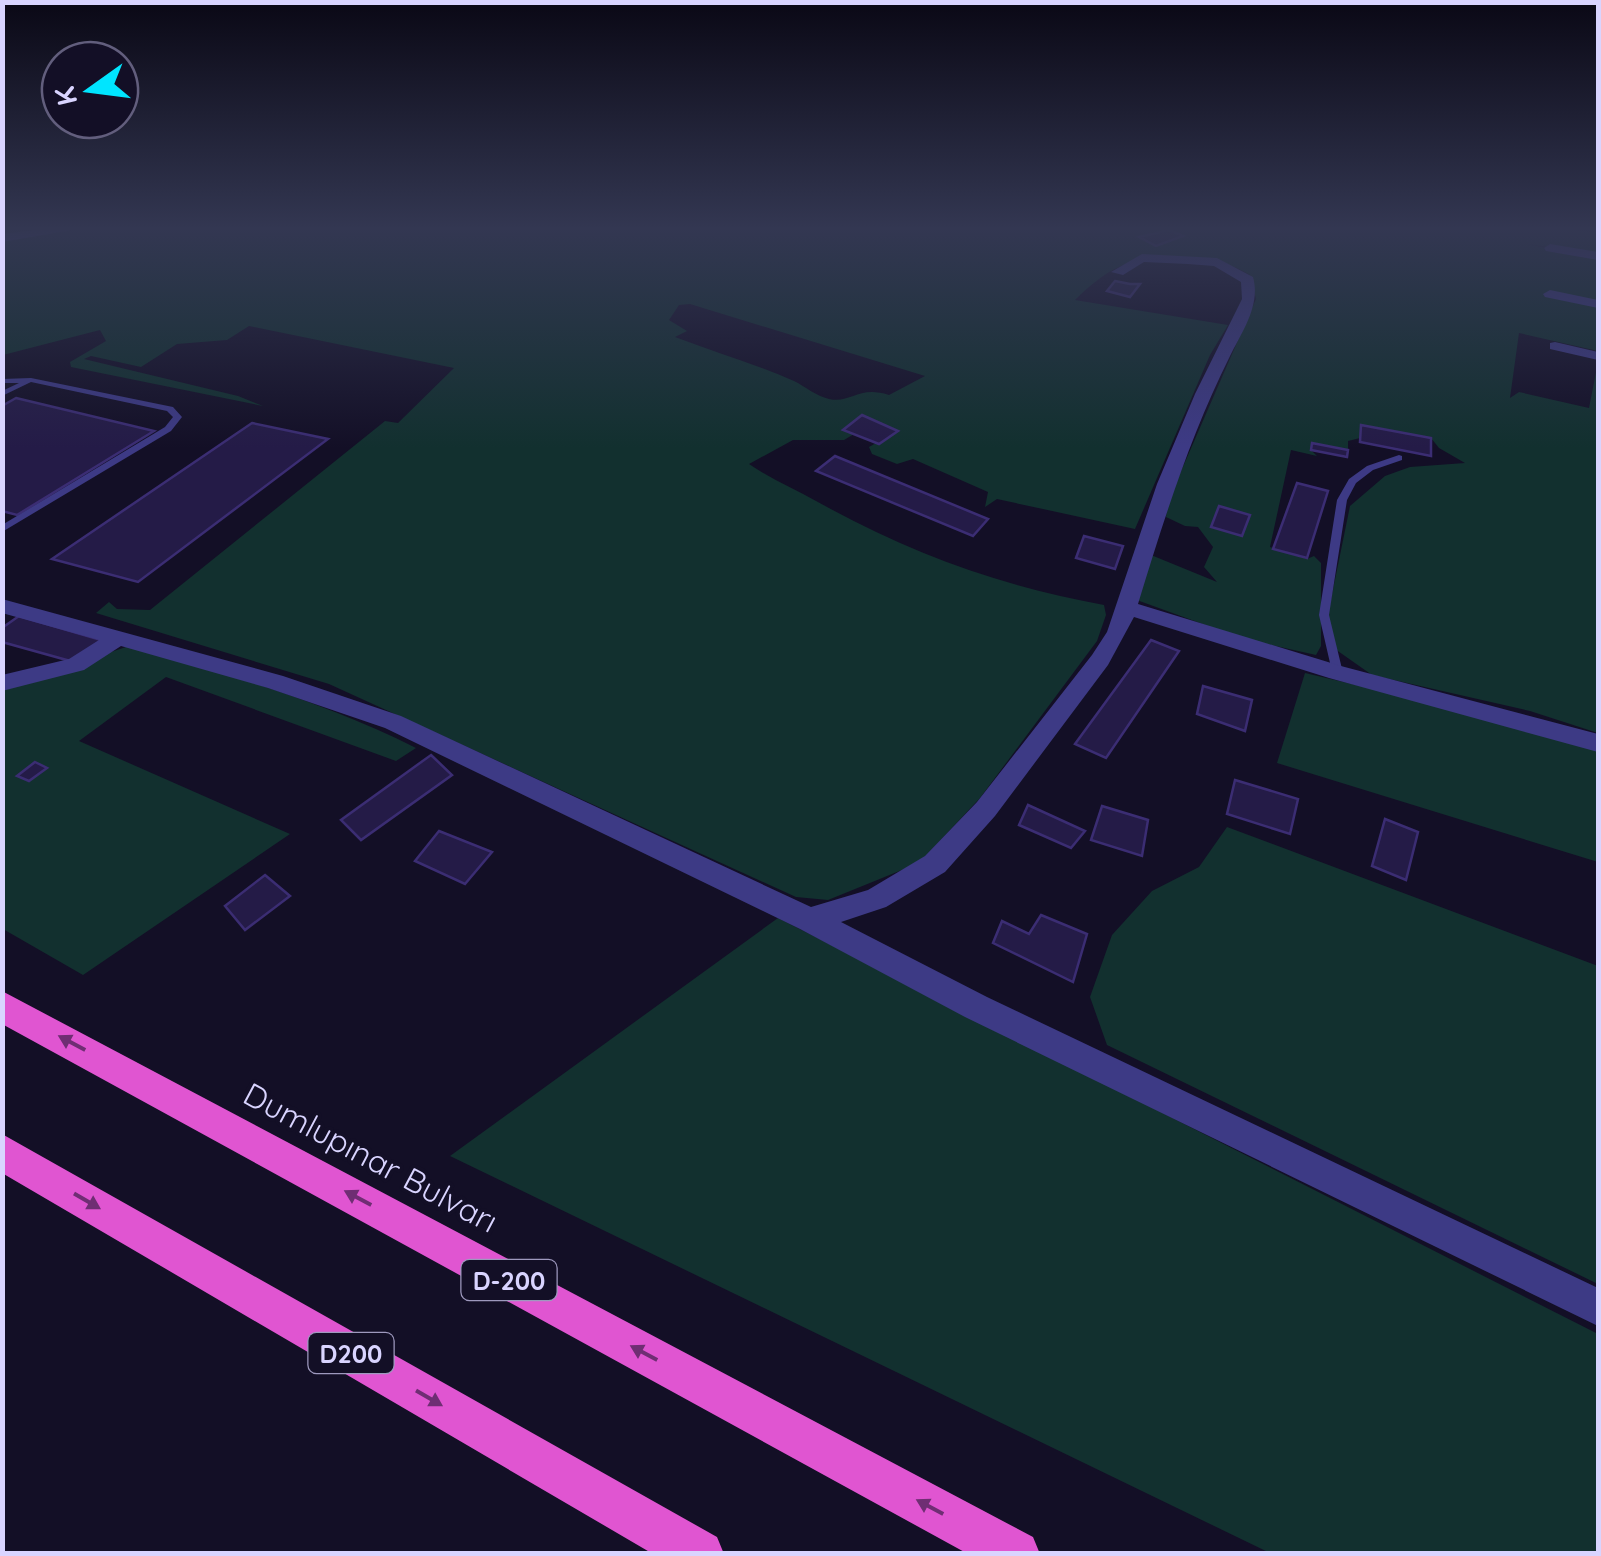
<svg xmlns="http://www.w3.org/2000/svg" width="1601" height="1556" font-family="Quicksand,sans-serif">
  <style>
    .green { fill: #12302f; fill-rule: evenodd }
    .building { fill: #241b47; stroke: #3b2d73; stroke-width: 2.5 }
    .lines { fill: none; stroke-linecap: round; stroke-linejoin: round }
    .service { fill: #3d3a85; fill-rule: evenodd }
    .minor { fill: #3d3a85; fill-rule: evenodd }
    .trunk { fill: #e055d1; fill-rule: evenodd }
    .oneway { fill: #6f2e73 }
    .labels { text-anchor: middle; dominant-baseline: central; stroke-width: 8; stroke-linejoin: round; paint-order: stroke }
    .shield { fill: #130f26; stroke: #9e99be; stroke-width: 2.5 }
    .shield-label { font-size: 25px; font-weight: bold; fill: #d9d4ff }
    .near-street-label { font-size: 32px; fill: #d9d4ff; stroke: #130f26 }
  </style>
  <rect width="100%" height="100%" fill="#130f26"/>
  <path class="green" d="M 72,230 L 1578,230 L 1598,234 L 1598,254 L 1527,244 L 1598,258 L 1598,351 L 1519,333 L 1510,398 L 1519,392 L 1589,408 L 1598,362 L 1598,733 L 1530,711 L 1372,675 L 1335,649 L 1328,614 L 1350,506 L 1385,476 L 1410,467 L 1465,463 L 1439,448 L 1431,438 L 1362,425 L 1360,438 L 1348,441 L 1348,450 L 1313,443 L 1311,450 L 1317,456 L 1291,450 L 1270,547 L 1307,559 L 1314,556 L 1321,563 L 1321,646 L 1316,655 L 1244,639 L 1134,599 L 1151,555 L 1217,582 L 1204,567 L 1213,547 L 1198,527 L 1185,526 L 1166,517 L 1169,488 L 1175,485 L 1256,299 L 1250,275 C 1227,261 1208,259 1182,258 C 1132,256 1111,265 1075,300 L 1228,325 L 1210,355 L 1135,529 L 997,499 L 985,507 L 988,492 L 913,459 L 897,464 L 872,454 L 869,447 L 897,431 L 862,415 L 844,429 L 854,434 L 844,440 L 793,440 L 749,464 C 769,478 794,489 816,501 C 910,553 999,586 1104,605 L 1106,615 L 1097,641 L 980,798 L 919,863 L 828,900 L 796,897 L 329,684 L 96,613 L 109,602 L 117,609 L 150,610 L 385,421 L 398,423 L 454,368 L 249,326 L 227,340 L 177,344 L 141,367 L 91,356 L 84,359 L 238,396 L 263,406 L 71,367 L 70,362 L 106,341 L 100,330 L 3,355 L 3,240 ZM 690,304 L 925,376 L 889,395 C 858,385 851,404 829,399 C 816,396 806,387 794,381 C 756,364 714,352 675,337 L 687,331 L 669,320 L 679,305 Z
    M 129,646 C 227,674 325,702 416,748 L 396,761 L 166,677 L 79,741 L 290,834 L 83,975 L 3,929 L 3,688 Z
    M 1305,673 L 1510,721 L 1598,750 L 1598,862 L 1277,763 Z
    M 1227,827 L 1598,966 L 1598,1284 L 1107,1045 L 1090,997 L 1112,935 L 1152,891 L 1199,867 Z
    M 778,918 L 1598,1334 L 1598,1553 L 1270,1553 L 450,1156 Z"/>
  <path class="building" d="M 1169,230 L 1183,236 L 1156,246 L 1139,237 Z
    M 1115,281 L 1130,284 L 1140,284 L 1130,297 L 1107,291 Z
    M 16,398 L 154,431 L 17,515 L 2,511 L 2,406 Z
    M 862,415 L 898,431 L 879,444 L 843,430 Z
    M 252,423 L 328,439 L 138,582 L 52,559 Z
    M 1361,425 L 1431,438 L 1431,456 L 1360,442 Z
    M 1312,443 L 1348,450 L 1347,457 L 1311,450 Z
    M 835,456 L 988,519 L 973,536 L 816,471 Z
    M 1297,483 L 1328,491 L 1307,558 L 1273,549 Z
    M 1219,506 L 1250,515 L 1242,536 L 1211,527 Z
    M 1084,536 L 1123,546 L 1115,569 L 1076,558 Z
    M 19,616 L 101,640 L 74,662 L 2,642 L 2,628 Z
    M 1151,640 L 1179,651 L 1106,758 L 1075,744 Z
    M 1203,686 L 1252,700 L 1245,731 L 1197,714 Z
    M 431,755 L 452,775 L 361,840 L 341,820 Z
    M 35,762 L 47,768 L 29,781 L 17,776 Z
    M 1235,780 L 1298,799 L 1290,834 L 1227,814 Z
    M 1028,805 L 1085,831 L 1071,848 L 1019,825 Z
    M 1102,806 L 1148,820 L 1142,856 L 1091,840 Z
    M 1385,819 L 1418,832 L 1406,880 L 1372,866 Z
    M 439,831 L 492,852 L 465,884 L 415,861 Z
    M 265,875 L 290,896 L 245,930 L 225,906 Z
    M 1041,915 L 1087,934 L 1073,982 L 993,943 L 1002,921 L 1029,934 Z"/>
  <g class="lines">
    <path class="service" d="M 31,378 L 173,407 L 182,417 L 171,431 L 2,532 L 2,525 L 165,427 L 173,417 L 167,411 L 31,382 L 2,396 L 2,391 L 19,383 L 2,383 L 2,379 Z
      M 1399,455 L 1402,456 L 1402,460 L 1373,470 L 1356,483 L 1347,500 L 1329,615 L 1343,673 L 1341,676 L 1333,676 L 1319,615 L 1337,500 L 1349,479 L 1367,466 Z"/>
    <path class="minor" d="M 35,230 L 72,230 L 2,242 L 2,234 Z
      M 1550,244 L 1598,252 L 1598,260 L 1546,251 L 1544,248 Z
      M 1142,254 L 1217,258 L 1253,277 C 1261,305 1242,332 1230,356 C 1190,436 1164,519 1138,604 L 1341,666 L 1598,734 L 1598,752 L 1329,678 L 1134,617 L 1108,665 L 995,816 L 945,872 L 886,907 L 841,922 L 987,997 L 1598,1288 L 1598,1326 L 965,1017 L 800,929 L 385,728 L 268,688 L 121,646 L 84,670 L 2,691 L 2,675 L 69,659 L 99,640 L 2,613 L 2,599 L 283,676 L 401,716 L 811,907 L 868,890 L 925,856 L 977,802 L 1092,655 L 1107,632 L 1157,484 L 1195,394 L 1242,299 L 1241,282 L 1214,266 L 1188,264 L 1144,262 L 1123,275 L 1111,272 Z
      M 1550,290 L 1598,300 L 1598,308 L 1545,297 L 1543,294 Z
      M 1555,342 L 1598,352 L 1598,360 L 1550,349 L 1550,343 Z"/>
    <path class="trunk" d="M 2,991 L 1033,1537 L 1040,1554 L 968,1554 L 2,1024 Z
      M 2,1134 L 717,1537 L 724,1554 L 653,1554 L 2,1173 Z"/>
  </g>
  <defs><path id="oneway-solid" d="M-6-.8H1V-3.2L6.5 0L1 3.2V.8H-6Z" transform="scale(2.5)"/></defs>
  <g class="oneway">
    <use href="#oneway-solid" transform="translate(72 1043) rotate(-152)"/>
    <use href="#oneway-solid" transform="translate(358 1198) rotate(-152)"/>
    <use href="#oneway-solid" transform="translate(87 1201) rotate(30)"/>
    <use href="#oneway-solid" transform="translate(644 1353) rotate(-152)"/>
    <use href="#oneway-solid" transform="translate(429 1398) rotate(30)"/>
    <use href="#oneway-solid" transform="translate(930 1507) rotate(-152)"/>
  </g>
  <linearGradient id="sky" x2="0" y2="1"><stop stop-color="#0a0815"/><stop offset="0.51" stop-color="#333752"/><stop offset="1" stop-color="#333752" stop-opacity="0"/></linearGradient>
  <rect width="1601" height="448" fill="url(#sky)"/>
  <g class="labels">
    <g class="shield">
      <rect x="461.5" y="1260" width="95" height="40" rx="8"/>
      <rect x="308.5" y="1333" width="85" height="40" rx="8"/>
    </g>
    <g class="shield-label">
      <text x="509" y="1280">D-200</text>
      <text x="351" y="1353">D200</text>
    </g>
    <g class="near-street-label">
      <text transform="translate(371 1157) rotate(28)">Dumlupınar Bulvarı</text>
    </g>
  </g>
  <rect width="1601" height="1556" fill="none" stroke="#d9d4ff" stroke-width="10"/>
  <g transform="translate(90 90) rotate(256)"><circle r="48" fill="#130f26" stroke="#625e7d" stroke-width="2.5"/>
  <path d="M0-8L18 38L0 25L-18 38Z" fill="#00e5ff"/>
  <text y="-15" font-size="28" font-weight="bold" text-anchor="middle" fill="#d9d4ff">K</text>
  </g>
</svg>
